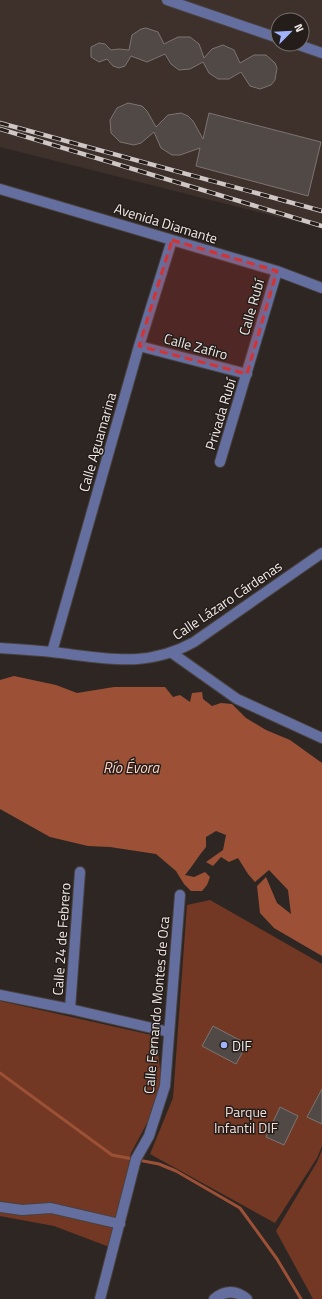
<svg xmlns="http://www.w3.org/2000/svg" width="322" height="1299" font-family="'Titillium Web',sans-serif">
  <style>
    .built { fill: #3e312c; fill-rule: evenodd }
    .green { fill: #733823 }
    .water { fill: #9c5136 }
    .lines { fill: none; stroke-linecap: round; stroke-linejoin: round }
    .stream { stroke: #9c5136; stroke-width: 3 }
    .building { fill: #514946; stroke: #7d7471 }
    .minor-casing { stroke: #49413f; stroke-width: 12 }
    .minor { stroke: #646f9f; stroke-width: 10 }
    .rail-casing { stroke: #cec7c5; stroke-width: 4.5 }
    .rail { stroke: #241d1a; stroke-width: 3; stroke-dasharray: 9; stroke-linecap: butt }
    .marked { fill: #d73232; fill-opacity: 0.2; stroke: #d73232; stroke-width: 3; stroke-dasharray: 8 5; stroke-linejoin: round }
    .poi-dot { fill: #a1b3fd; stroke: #241d1a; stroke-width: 1.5 }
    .labels { text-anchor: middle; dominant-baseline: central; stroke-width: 3; stroke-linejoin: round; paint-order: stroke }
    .street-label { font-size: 14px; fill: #f0eae8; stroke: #241d1a }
    .poi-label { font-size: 14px; fill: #f0eae8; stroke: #241d1a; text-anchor: start }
    .park-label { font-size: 14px; fill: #f4ddd6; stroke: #241d1a }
    .water-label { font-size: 15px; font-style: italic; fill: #ffd2c3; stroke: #241d1a }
  </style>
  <rect width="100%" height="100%" fill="#2e2623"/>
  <path class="built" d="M 0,0 L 322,0 L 322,228 L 0,147 ZM 278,20 L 302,20 L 302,44 L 278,44 Z"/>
  <path class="green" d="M 210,900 L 322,964 L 322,1146 L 317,1158 L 275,1223 L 150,1154 L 173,1098 L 187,905 Z
    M 0,1001 L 156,1036 L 163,1093 L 131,1153 L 112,1248 L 54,1226 L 0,1216 Z
    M 322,1150 L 322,1299 L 313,1299 L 276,1231 L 317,1162 Z"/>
  <path class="water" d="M 14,676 L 56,685 L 77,693 L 114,687 L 165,687 L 173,697 L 180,695 L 190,702 L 192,693 L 202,692 L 203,699 L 212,706 L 221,703 L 232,704 L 246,718 L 266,730 L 290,740 L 322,763 L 322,956 L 274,928 L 260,913 L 257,886 L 266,877 L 277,903 L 291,914 L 288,890 L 269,870 L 255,882 L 248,874 L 238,858 L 229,862 L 221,857 L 213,866 L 206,862 L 223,850 L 226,835 L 216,831 L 206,837 L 206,847 C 198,856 193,866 185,875 L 194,877 L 205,872 L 210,877 L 207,885 L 202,891 L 191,891 L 184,884 L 176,871 L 156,854 L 110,847 L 88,846 L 50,837 L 0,809 L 0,680 Z"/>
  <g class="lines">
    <path class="stream" d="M 0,1073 L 112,1155 L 159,1164 L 176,1171 L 240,1208 L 277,1259 L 301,1299"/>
  </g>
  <path class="building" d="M 146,28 L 158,32 L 164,44 L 178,37 L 190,37 L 199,44 L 204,58 L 212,49 L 223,45 L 234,50 L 240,63 L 254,55 L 266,55 L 275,63 L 277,68 L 275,80 L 271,85 L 260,89 L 250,86 L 241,72 L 229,79 L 218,79 L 209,73 L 203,62 L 190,69 L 179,70 L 171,64 L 165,54 L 147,62 L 131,56 L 125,66 L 119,68 L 113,66 L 107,59 L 99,62 L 91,57 L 91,47 L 99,43 L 105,44 L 111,50 L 119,49 L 129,50 L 132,35 L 141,29 Z
    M 128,103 L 142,106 L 147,111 L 156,127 L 168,115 L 181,113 L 188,116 L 193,121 L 203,139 L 209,113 L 321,142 L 308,196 L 196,166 L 200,148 L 180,155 L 172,155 L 161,148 L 154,132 L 141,143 L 134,145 L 120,142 L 111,133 L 110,120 L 117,108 Z
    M 213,1026 L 247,1044 L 236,1064 L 202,1046 Z
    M 322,1089 L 322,1124 L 307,1117 Z
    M 280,1107 L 298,1116 L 284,1145 L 266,1137 Z"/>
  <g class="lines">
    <defs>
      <path id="minor" d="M 167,0 L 278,38
        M 296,44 L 322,53
        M 0,189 L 277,271 L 322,288
        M 139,346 L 247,374
        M 220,462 L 277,271
        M 0,648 C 17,649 35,650 52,652 C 104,658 146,669 194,642 L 322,553
        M 52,652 L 139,346 L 172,240
        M 172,653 L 237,699 L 322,738
        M 0,995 L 70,1009 L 169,1032
        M 70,1009 L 80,872
        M 0,1207 L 22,1210 L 51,1208 L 120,1224
        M 100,1299 L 136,1159 L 149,1136 L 165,1086 L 180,895
        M 214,1299 C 225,1290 236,1290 247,1299"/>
    </defs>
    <use href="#minor" class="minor-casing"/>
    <use href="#minor" class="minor"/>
    <defs>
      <path id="rail" d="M 0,123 L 322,211
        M 0,129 L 322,226"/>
    </defs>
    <use href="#rail" class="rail-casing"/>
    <use href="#rail" class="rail"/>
  </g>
  <path class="marked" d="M 172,240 L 277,271 L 247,374 L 139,346 Z"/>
  <circle class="poi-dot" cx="224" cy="1045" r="4"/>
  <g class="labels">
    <g class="street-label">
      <text transform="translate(166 223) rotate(17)">Avenida Diamante</text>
      <text transform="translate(251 307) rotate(-74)">Calle Rubí</text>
      <text transform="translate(196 346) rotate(15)">Calle Zafiro</text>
      <text transform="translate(220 414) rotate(-73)">Privada Rubí</text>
      <text transform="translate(97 442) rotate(-74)">Calle Aguamarina</text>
      <text transform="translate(227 600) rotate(-34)">Calle Lázaro Cárdenas</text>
      <text transform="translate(61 939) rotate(-86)">Calle 24 de Febrero</text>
      <text transform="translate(156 1005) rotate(-85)">Calle Fernando Montes de Oca</text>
    </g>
    <g class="poi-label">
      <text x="232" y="1045">DIF</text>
    </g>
    <g class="park-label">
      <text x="246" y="1111">Parque<tspan x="246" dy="16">Infantil DIF</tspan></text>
    </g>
    <g class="water-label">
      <text x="131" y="767">Río Évora</text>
    </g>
  </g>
  <g transform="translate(290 32) rotate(66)"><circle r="19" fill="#241d1a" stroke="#766f6c"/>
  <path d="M0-3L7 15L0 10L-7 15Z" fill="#a1b3fd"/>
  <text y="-6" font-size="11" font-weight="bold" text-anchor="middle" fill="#f0eae8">N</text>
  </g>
</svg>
